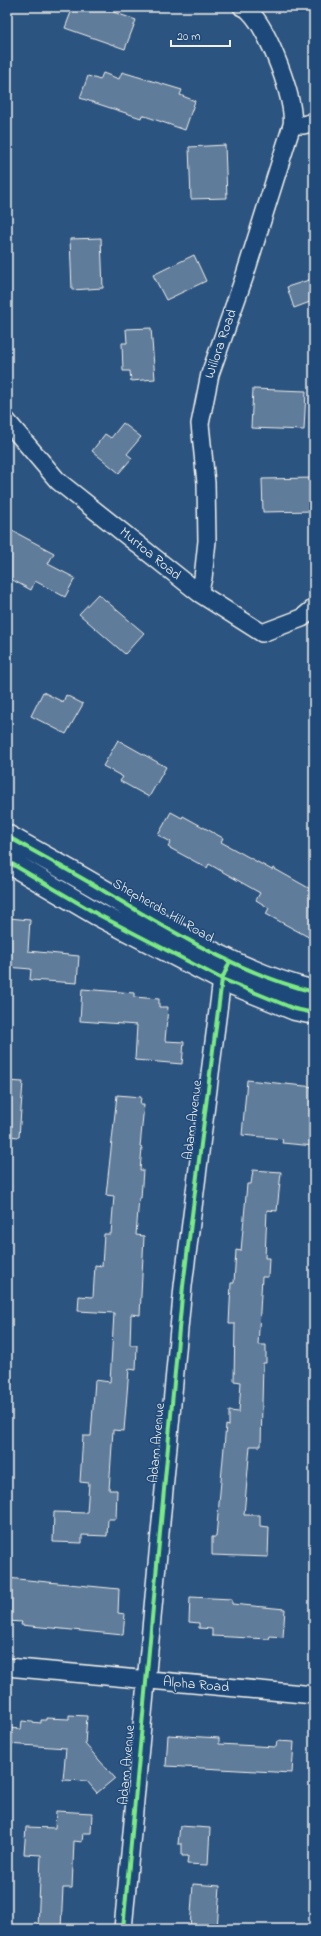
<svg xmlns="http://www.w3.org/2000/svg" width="321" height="1936" font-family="'Indie Flower',sans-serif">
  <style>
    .building { fill: #5e7b9a; stroke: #f4f1e8 }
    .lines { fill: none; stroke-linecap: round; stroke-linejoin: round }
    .street-casing { stroke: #f4f1e8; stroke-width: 20 }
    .secondary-casing { stroke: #f4f1e8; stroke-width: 25 }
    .street { stroke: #1f4a7a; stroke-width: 17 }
    .secondary { stroke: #1f4a7a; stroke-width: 22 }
    .cycleway-casing { stroke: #1f4a7a; stroke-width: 6 }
    .cycleway { stroke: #7ce984; stroke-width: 4 }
    .labels { text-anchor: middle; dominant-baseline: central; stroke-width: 3; stroke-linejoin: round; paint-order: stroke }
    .street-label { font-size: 14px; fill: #f4f1e8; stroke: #1f4a7a }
  </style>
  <rect width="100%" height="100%" fill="#2c5481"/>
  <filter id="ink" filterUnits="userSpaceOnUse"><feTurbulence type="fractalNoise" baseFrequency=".025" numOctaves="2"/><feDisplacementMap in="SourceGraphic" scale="8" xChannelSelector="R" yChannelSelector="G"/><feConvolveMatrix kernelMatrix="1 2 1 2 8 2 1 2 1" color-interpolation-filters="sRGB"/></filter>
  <g filter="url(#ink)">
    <path class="building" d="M 73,7 L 99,7 L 136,20 L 125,49 L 65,28 Z
      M 122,72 L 182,90 L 180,95 L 195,101 L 185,130 L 142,115 L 141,118 L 80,98 L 88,76 L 100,80 L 103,73 L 119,79 Z
      M 225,145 L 227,198 L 191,199 L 189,147 Z
      M 101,238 L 103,288 L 72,290 L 70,239 Z
      M 194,255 L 206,281 L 166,300 L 153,275 Z
      M 312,279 L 310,302 L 294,308 L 287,287 Z
      M 151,328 L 155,379 L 131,381 L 130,371 L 123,371 L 122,343 L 127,343 L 126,329 Z
      M 253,389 L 306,391 L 304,430 L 251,428 Z
      M 123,423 L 141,437 L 127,454 L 132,458 L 119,473 L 92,451 L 105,434 L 111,438 Z
      M 314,478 L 314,511 L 263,512 L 262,479 Z
      M 7,528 L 54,553 L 48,564 L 75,578 L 65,597 L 35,581 L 31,590 L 7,577 Z
      M 98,594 L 144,633 L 125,654 L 79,614 Z
      M 43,692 L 63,702 L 66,695 L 83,704 L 66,734 L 31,716 Z
      M 118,740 L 166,767 L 149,797 L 120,781 L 123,777 L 103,766 Z
      M 171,812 L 182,818 L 183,816 L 223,838 L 221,842 L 272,870 L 273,868 L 314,891 L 314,940 L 266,914 L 269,908 L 256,900 L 260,893 L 209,864 L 207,868 L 168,847 L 171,842 L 158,835 Z
      M 9,918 L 30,920 L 28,951 L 79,956 L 77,983 L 30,980 L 31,969 L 7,967 Z
      M 82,989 L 134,993 L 134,997 L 159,999 L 159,1007 L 168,1007 L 165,1041 L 184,1042 L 182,1064 L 135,1060 L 137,1025 L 80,1021 Z
      M 247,1080 L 314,1087 L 314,1146 L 282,1143 L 283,1139 L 242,1135 Z
      M 7,1081 L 23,1082 L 19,1137 L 7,1136 Z
      M 117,1095 L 141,1097 L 140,1105 L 144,1105 L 140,1147 L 142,1148 L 140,1170 L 143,1170 L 141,1198 L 139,1198 L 136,1235 L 144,1236 L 140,1315 L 131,1314 L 130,1345 L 137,1345 L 136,1370 L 129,1369 L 124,1431 L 113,1430 L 109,1490 L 117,1490 L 116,1519 L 108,1519 L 107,1536 L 82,1535 L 82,1543 L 53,1542 L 54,1512 L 87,1513 L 89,1483 L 80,1482 L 83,1436 L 91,1436 L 95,1380 L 110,1382 L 114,1313 L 78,1311 L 79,1296 L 93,1297 L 95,1265 L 102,1266 L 104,1234 L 111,1234 L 114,1196 L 106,1195 Z
      M 253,1170 L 281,1172 L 277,1211 L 267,1210 L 265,1258 L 269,1258 L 268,1277 L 262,1277 L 258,1345 L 266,1345 L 266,1363 L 263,1363 L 261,1446 L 250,1446 L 244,1515 L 260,1515 L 260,1526 L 269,1527 L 268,1557 L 212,1555 L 212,1537 L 216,1537 L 226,1425 L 229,1426 L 229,1411 L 239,1412 L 241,1382 L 234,1381 L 235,1324 L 229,1324 L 231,1283 L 234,1283 L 236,1250 L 241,1251 L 247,1184 L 251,1184 Z
      M 7,1578 L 119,1589 L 118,1613 L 125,1614 L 123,1635 L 21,1625 L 22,1622 L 7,1621 Z
      M 190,1597 L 232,1599 L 232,1604 L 285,1609 L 283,1637 L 270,1636 L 269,1639 L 212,1636 L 212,1629 L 199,1628 L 199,1623 L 189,1622 Z
      M 69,1715 L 87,1716 L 85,1744 L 115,1778 L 97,1793 L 87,1781 L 63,1780 L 66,1748 L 7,1744 L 7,1728 L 21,1729 L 22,1721 L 41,1723 L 41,1720 L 46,1720 L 46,1718 L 69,1719 Z
      M 168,1735 L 219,1738 L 219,1744 L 276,1747 L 277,1741 L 294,1742 L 292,1773 L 166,1766 Z
      M 56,1811 L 92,1813 L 91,1833 L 83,1833 L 82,1842 L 74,1841 L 72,1888 L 63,1888 L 61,1929 L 38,1929 L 41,1855 L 24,1854 L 26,1827 L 55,1828 Z
      M 180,1826 L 210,1828 L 208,1865 L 187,1864 L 188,1856 L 182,1856 L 182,1844 L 178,1844 Z
      M 193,1884 L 220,1886 L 217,1929 L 190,1929 Z"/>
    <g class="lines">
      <defs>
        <path id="street" d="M 242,7 C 245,8 249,10 250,12 C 268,29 296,101 292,125
          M 7,421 L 58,481 L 199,593 L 262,633 L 302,618 L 314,608
          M 199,593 L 203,578 L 207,541 L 206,483 L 200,424 L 210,374 L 244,278 L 292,125 L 303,125 L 314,122
          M 7,1667 L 314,1695
          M 123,1929 L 183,1286 L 222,979 L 227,969"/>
        <path id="secondary" d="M 7,836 C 40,855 74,873 107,893 C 172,931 240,974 314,992
          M 7,861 L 97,914 L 222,979 L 295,1009 L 314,1013"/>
      </defs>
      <use href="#street" class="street-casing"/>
      <use href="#secondary" class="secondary-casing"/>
      <use href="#street" class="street"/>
      <use href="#secondary" class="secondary"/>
      <defs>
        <path id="cycleway" d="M 7,836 C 40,855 74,873 107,893 C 172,931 240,974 314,992
          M 7,861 L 97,914 L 222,979 L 295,1009 L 314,1013
          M 123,1929 L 183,1286 L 222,979 L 230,961"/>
      </defs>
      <use href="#cycleway" class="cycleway-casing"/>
      <use href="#cycleway" class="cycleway"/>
    </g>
  </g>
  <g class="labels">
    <g class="street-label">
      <text transform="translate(221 344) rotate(-71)">Willora Road</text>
      <text transform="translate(150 554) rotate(39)">Murtoa Road</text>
      <text transform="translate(163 911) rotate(30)">Shepherds Hill Road</text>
      <text transform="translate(193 1120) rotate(-83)">Adam Avenue</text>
      <text transform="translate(157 1443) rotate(-85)">Adam Avenue</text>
      <text transform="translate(196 1685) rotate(5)">Alpha Road</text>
      <text transform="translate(127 1765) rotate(-85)">Adam Avenue</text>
    </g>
  </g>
  <rect width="321" height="1936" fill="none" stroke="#1f4a7a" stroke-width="24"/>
  <rect x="12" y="12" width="297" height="1912" fill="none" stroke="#f4f1e8" stroke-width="1.5" filter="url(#ink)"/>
  <path d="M171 40v6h59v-6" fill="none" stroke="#f4f1e8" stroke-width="2"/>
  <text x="177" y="40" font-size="12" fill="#f4f1e8" stroke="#1f4a7a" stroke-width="3" paint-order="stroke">20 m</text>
</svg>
